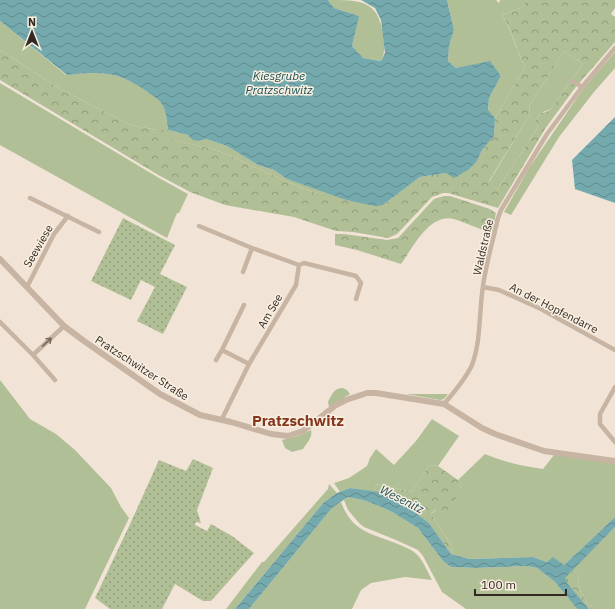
<svg xmlns="http://www.w3.org/2000/svg" width="615" height="609" font-family="'IBM Plex Sans',sans-serif">
  <style>
    .grass { fill: #b1bf96 }
    .forest { fill: url(#forest-crowns); fill-rule: evenodd }
    .park { fill: url(#park-dots) }
    .water { fill: url(#water-waves) }
    .lines { fill: none; stroke-linecap: round; stroke-linejoin: round }
    .minor { stroke: #c8b4a2; stroke-width: 4.5 }
    .tertiary { stroke: #c8b4a2; stroke-width: 6 }
    .oneway { stroke: #76685d }
    .labels { text-anchor: middle; dominant-baseline: central; stroke-width: 3; stroke-linejoin: round; paint-order: stroke }
    .street-label { font-size: 11px; fill: #332924; stroke: #f9efe1 }
    .water-label { font-size: 12px; font-style: italic; fill: #1a4f54; stroke: #f9efe1 }
    .district-label { font-size: 15px; font-weight: bold; fill: #83371c; stroke: #f9efe1 }
  </style>
  <defs>
    <pattern id="forest-crowns" width="20" height="18" patternUnits="userSpaceOnUse"><rect width="20" height="18" fill="#b1bf96"/><path d="M2 6a3 3 0 1 1 6 0M12 15a3 3 0 1 1 6 0" fill="none" stroke="#919b7a"/></pattern>
    <pattern id="park-dots" width="8" height="8" patternUnits="userSpaceOnUse"><rect width="8" height="8" fill="#b1bf96"/><path d="M2 2h.1M6 6h.1" fill="none" stroke="#919b7a" stroke-width="1.8" stroke-linecap="round"/></pattern>
    <pattern id="water-waves" width="16" height="10" patternUnits="userSpaceOnUse"><rect width="16" height="10" fill="#74aaae"/><path d="M0 5q4-4 8 0t8 0" fill="none" stroke="#608a8d"/></pattern>
  </defs>
  <rect width="100%" height="100%" fill="#f1e4d6"/>
  <path class="grass" d="M 328,0 C 360,0 378,0 383,34 C 384,45 386,50 381,61 L 363,58 L 352,46 L 358,16 L 334,8 Z
    M 447,0 L 496,0 L 499,3 L 500,0 L 527,0 L 521,8 L 502,15 C 512,31 516,50 525,67 L 495,118 L 488,111 L 489,98 L 501,76 L 490,62 L 456,68 L 448,61 L 449,46 L 454,30 Z
    M 0,21 L 66,75 C 100,71 118,71 146,91 C 152,95 159,99 163,106 C 166,112 167,122 168,130 L 188,135 L 199,141 L 206,139 L 227,146 L 258,165 L 274,170 L 287,179 L 327,192 L 318,194 L 297,186 L 214,149 L 163,138 L 168,130 L 157,130 L 131,125 L 60,89 L 0,50 Z
    M 564,51 L 583,64 L 551,109 L 541,113 L 535,121 L 538,127 L 497,190 L 489,182 L 530,114 L 529,106 Z
    M 615,52 L 615,68 L 594,92 L 559,137 L 511,215 L 504,212 L 529,168 L 583,89 Z
    M 0,83 L 159,178 L 188,194 L 179,213 L 177,213 L 167,238 L 0,145 Z
    M 0,380 L 30,419 L 56,434 L 75,450 L 111,488 L 121,507 L 129,518 L 85,609 L 0,609 Z
    M 343,388 L 347,390 L 350,394 L 329,407 L 328,402 C 332,394 334,388 343,388 Z
    M 406,394 L 448,394 L 444,399 L 440,400 Z
    M 432,419 L 459,436 L 438,466 L 429,465 L 412,492 L 377,484 L 373,492 L 350,488 L 340,492 L 334,483 L 349,478 L 367,466 L 370,458 L 376,449 L 394,465 L 416,441 Z
    M 311,430 C 313,437 307,443 303,449 L 292,452 L 285,448 L 282,440 L 298,436 Z
    M 485,454 C 504,462 522,466 543,469 L 554,455 L 615,463 L 615,517 L 564,565 L 547,562 L 533,557 L 470,559 L 451,554 L 452,546 L 431,514 L 462,489 L 458,480 Z
    M 329,484 L 337,493 L 324,502 L 235,609 L 226,609 L 262,562 L 264,562 L 320,498 L 328,489 Z
    M 348,497 L 363,500 L 379,506 L 392,512 L 418,528 L 443,561 L 451,567 L 475,568 L 526,566 L 537,568 L 555,582 L 577,609 L 466,609 L 442,592 L 423,556 L 418,550 L 396,540 L 364,527 L 359,523 L 348,510 L 344,500 Z
    M 341,502 C 353,534 373,533 400,545 C 405,547 410,549 414,552 C 423,559 427,571 432,580 L 405,577 L 371,583 L 361,590 L 352,609 L 249,609 L 332,508 Z
    M 615,527 L 615,609 L 594,609 C 582,598 578,590 578,574 L 571,571 Z"/>
  <path class="forest" d="M 527,0 L 615,0 L 615,8 L 611,14 L 615,17 L 615,42 L 575,88 L 545,129 L 498,208 L 448,193 L 443,193 L 432,197 L 397,234 L 388,238 L 353,232 L 336,231 L 294,217 L 225,205 L 190,192 L 160,176 L 0,80 L 0,50 L 60,89 L 131,125 L 157,130 L 168,130 L 164,138 L 214,149 L 297,186 L 318,194 L 327,192 L 346,200 L 383,205 L 420,177 L 446,173 L 477,161 L 482,150 L 494,136 L 495,118 L 525,67 C 516,49 513,32 502,15 L 521,8 ZM 564,51 L 583,64 L 551,109 L 546,112 L 541,113 L 535,121 L 538,127 L 497,190 L 489,181 L 530,114 L 529,106 Z
    M 444,196 L 450,196 L 490,209 L 496,213 L 492,233 C 479,229 466,223 454,219 C 429,213 413,248 401,264 L 357,250 L 335,245 L 335,234 L 344,234 L 387,240 L 398,238 L 434,199 Z
    M 429,465 L 438,466 L 458,480 L 462,489 L 446,514 L 435,510 L 431,514 L 452,546 L 451,554 L 429,523 L 400,501 L 373,492 L 377,484 L 412,492 Z
    M 571,571 L 578,574 C 578,590 582,598 594,609 L 589,609 L 568,584 L 564,578 Z"/>
  <path class="park" d="M 123,218 L 175,245 L 160,274 L 187,287 L 163,334 L 137,321 L 155,287 L 141,280 L 131,300 L 91,281 Z
    M 193,459 L 213,468 L 197,510 L 201,523 L 196,522 L 195,525 L 207,531 L 211,524 L 232,536 L 254,553 L 211,601 L 203,601 L 175,584 L 162,609 L 110,609 L 95,598 L 131,522 L 159,460 L 186,471 Z"/>
  <path class="water" d="M 0,0 L 328,0 L 334,8 L 359,16 L 352,46 L 363,58 L 381,61 L 385,53 L 381,20 L 375,8 L 361,0 L 447,0 L 454,30 L 449,46 L 448,61 L 456,68 L 490,61 L 501,76 L 489,98 L 488,110 L 495,118 L 494,136 L 482,150 L 477,161 L 468,170 L 454,178 L 446,173 L 420,177 L 383,205 L 375,206 L 346,200 L 287,179 L 274,170 L 258,165 L 227,146 L 206,139 L 199,141 L 193,140 L 188,135 L 168,130 C 167,122 166,112 163,106 C 159,99 152,95 146,91 C 118,71 100,71 67,75 L 0,21 Z
    M 615,117 L 615,203 L 575,189 L 572,160 Z
    M 350,488 L 378,492 L 400,501 L 429,523 L 451,554 L 470,559 L 533,557 L 547,562 L 553,557 L 564,565 L 615,517 L 615,527 L 565,578 L 568,584 L 589,609 L 577,609 L 555,582 L 537,568 L 526,566 L 475,568 L 451,567 L 443,561 L 418,528 L 392,512 L 379,506 L 363,500 L 348,497 L 332,508 L 249,609 L 235,609 L 324,502 L 337,493 Z"/>
  <g class="lines">
    <path class="minor" d="M 572,81 L 582,87
      M 30,198 L 99,232
      M 199,226 L 252,248 L 299,265 L 304,263 L 356,276 L 361,283 L 356,299
      M 243,272 L 252,248
      M 27,287 L 54,234 L 68,216
      M 483,287 L 499,290 L 541,309 L 615,350
      M 0,322 L 33,355 L 64,326
      M 222,350 L 244,305
      M 33,355 L 55,380
      M 216,360 L 222,350 L 249,364
      M 615,387 L 600,414 L 600,424 L 615,442
      M 444,404 C 454,392 465,380 472,365 C 481,342 479,311 483,286 C 486,263 493,241 498,218 L 501,210 L 547,134 L 582,87 L 615,48
      M 222,419 L 249,364 L 296,285 L 299,265"/>
    <path class="tertiary" d="M 0,259 L 64,326 L 84,341 L 160,394 L 200,415 L 231,422 L 271,434 L 288,436 L 303,431 L 336,405 L 346,400 L 367,393 L 376,393 L 444,404 L 482,428 L 495,434 L 544,451 L 615,461"/>
  </g>
  <defs><path id="oneway-shaft" d="M-6 0H5M1.5-3L5.5 0L1.5 3" fill="none" stroke-width="1.6" stroke-linecap="round" stroke-linejoin="round"/></defs>
  <use class="oneway" href="#oneway-shaft" transform="translate(47 342) rotate(-43)"/>
  <g class="labels">
    <g class="street-label">
      <text transform="translate(38 246) rotate(-60)">Seewiese</text>
      <text transform="translate(483 247) rotate(-77)">Waldstraße</text>
      <text transform="translate(554 308) rotate(27)">An der Hopfendarre</text>
      <text transform="translate(270 311) rotate(-60)">Am See</text>
      <text transform="translate(142 368) rotate(33)">Pratzschwitzer Straße</text>
    </g>
    <g class="water-label">
      <text x="279" y="75">Kiesgrube<tspan x="279" dy="14">Pratzschwitz</tspan></text>
      <text transform="translate(402 499) rotate(27)">Wesenitz</text>
    </g>
    <g class="district-label">
      <text x="298" y="420">Pratzschwitz</text>
    </g>
  </g>
  <g transform="translate(32 32)" stroke="#f9efe1" stroke-width="3" paint-order="stroke">
  <path d="M0-3L7 15L0 10L-7 15Z" fill="#332924"/>
  <text y="-6" font-size="11" font-weight="bold" text-anchor="middle" fill="#332924">N</text>
  </g>
  <path d="M475 589v6h91v-6" fill="none" stroke="#332924" stroke-width="2"/>
  <text x="481" y="589" font-size="12" fill="#332924" stroke="#f9efe1" stroke-width="3" paint-order="stroke">100 m</text>
</svg>
